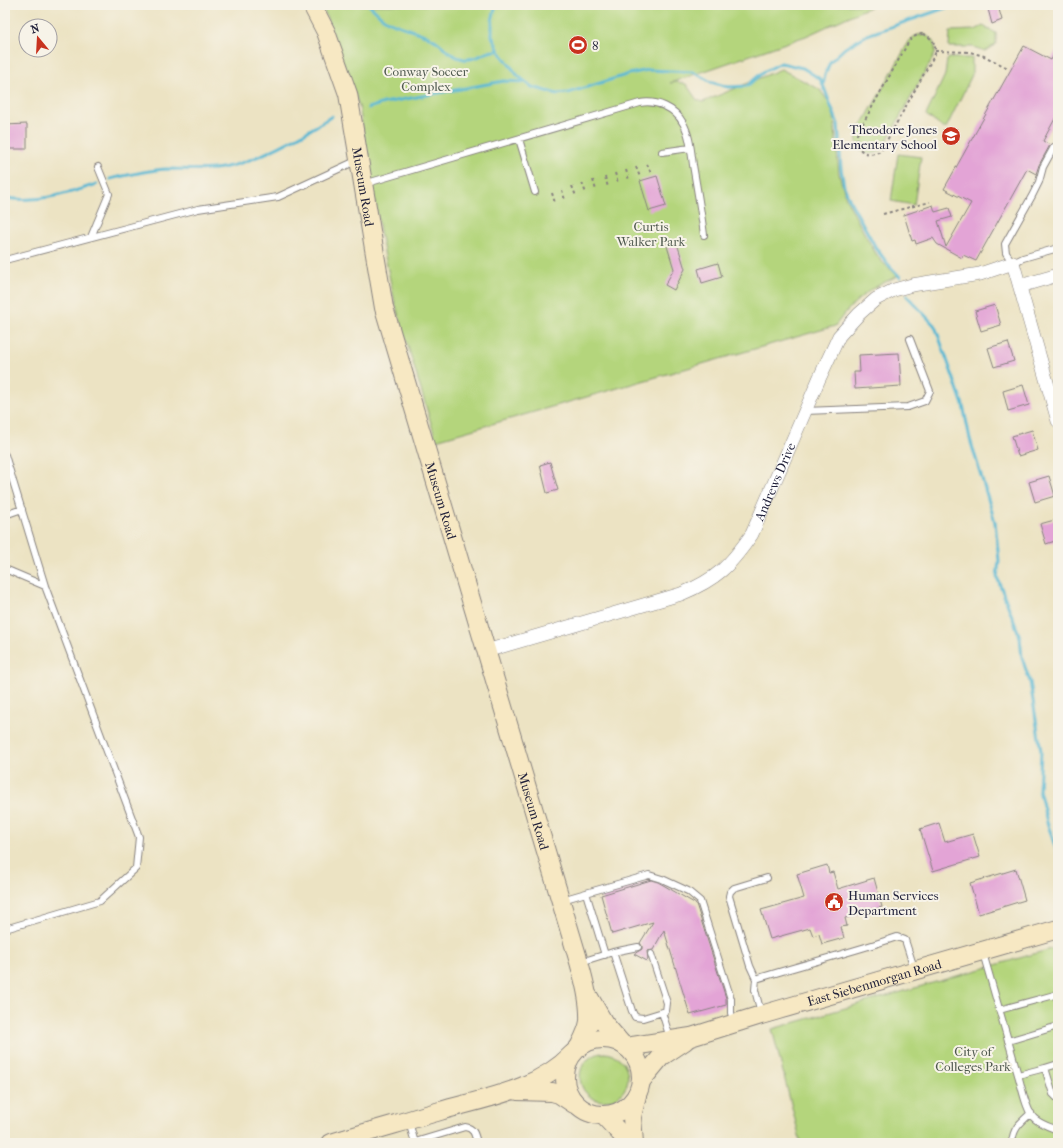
<svg xmlns="http://www.w3.org/2000/svg" width="1063" height="1148" font-family="'IM FELL French Canon',serif">
  <style>
    .green { fill: #b4d57c; stroke: #6b7c5c }
    .lines { fill: none; stroke-linecap: round; stroke-linejoin: round }
    .stream { stroke: #54b7d3; stroke-width: 3 }
    .building { fill: #e3a4d6 }
    .lane-casing { stroke: #87827f; stroke-width: 8 }
    .street-casing { stroke: #87827f; stroke-width: 14 }
    .secondary-casing { stroke: #87827f; stroke-width: 20 }
    .path { stroke: #87827f; stroke-width: 2; stroke-dasharray: 3 3; stroke-linecap: butt }
    .lane { stroke: #fff; stroke-width: 6 }
    .street { stroke: #fff; stroke-width: 13 }
    .secondary { stroke: #f7e8c3; stroke-width: 18 }
    .labels { text-anchor: middle; dominant-baseline: central; stroke-width: 4; stroke-linejoin: round; paint-order: stroke }
    .poi-label { font-size: 13px; fill: #22223b; stroke: #f7f3e8; text-anchor: start }
    .park-label { font-size: 13px; fill: #4e584e; stroke: #f7f3e8 }
    .street-label { font-size: 13px; fill: #22223b; stroke: #f7f3e8 }
  </style>
  <rect width="100%" height="100%" fill="#f7f3e8"/>
  <filter id="ink" filterUnits="userSpaceOnUse"><feTurbulence type="fractalNoise" baseFrequency=".025" numOctaves="2"/><feDisplacementMap in="SourceGraphic" scale="8" xChannelSelector="R" yChannelSelector="G"/><feConvolveMatrix kernelMatrix="1 2 1 2 8 2 1 2 1" color-interpolation-filters="sRGB"/></filter>
  <filter id="wash" filterUnits="userSpaceOnUse"><feTurbulence type="fractalNoise" baseFrequency=".012" numOctaves="4" result="noise"/><feDisplacementMap in="SourceGraphic" scale="16" xChannelSelector="R" yChannelSelector="G"/><feGaussianBlur stdDeviation="0.9" result="paint"/><feColorMatrix in="noise" values="0 0 0 0 0 0 0 0 0 0 0 0 0 0 0 0 0 1.4 0 .05"/><feComposite in="paint" operator="in"/></filter>
  <g filter="url(#wash)">
    <rect width="100%" height="100%" fill="#ece3c3"/>
    <path class="green" d="M 322,5 L 874,5 L 806,36 L 670,83 L 677,82 L 686,84 L 697,100 L 703,102 L 781,69 L 819,89 L 829,102 L 834,117 L 839,174 L 846,198 L 863,231 L 875,252 L 881,261 L 898,276 C 868,289 855,299 835,326 L 436,440 L 395,303 L 381,237 L 359,106 Z
      M 983,26 L 996,33 L 996,44 L 985,51 L 973,47 L 949,47 L 950,31 L 975,30 Z
      M 923,34 C 933,38 936,44 935,54 L 881,151 C 866,158 855,151 857,134 L 908,43 C 912,37 916,35 923,34 Z
      M 949,58 L 972,58 L 972,75 L 946,128 L 943,128 L 926,115 L 945,75 L 947,60 Z
      M 898,154 L 921,157 L 914,205 L 891,201 Z
      M 1058,947 L 1058,1143 L 801,1143 L 772,1029 Z
      M580 1077a24 24 0 1 1 48 0a24 24 0 1 1-48 0Z"/>
    <g class="lines">
      <path class="stream" d="M 369,5 C 375,10 381,18 388,21 C 404,29 421,31 436,41 C 445,47 452,58 464,59 C 479,61 485,49 499,51
        M 496,5 L 492,21 L 492,36 L 499,51 L 518,76 L 532,87 L 557,94 L 568,93 L 629,74 L 648,70 L 693,72 L 711,82 L 728,87 L 747,86 L 763,72 L 781,63 L 803,68 L 820,79 L 823,85
        M 368,108 L 384,103 L 504,81 L 525,82
        M 110,179 C 129,175 147,170 167,169 C 185,169 204,171 222,168 C 255,162 304,135 332,116
        M 5,198 C 38,203 67,194 97,184
        M 900,277 L 887,263 L 876,248 L 850,201 L 844,186 L 841,169 L 838,124 L 823,85 L 825,75 L 830,62 L 845,48 L 867,35 L 954,5
        M 907,296 L 935,326 L 963,405 L 970,439 L 995,522 L 999,561 L 997,577 L 1020,637 L 1022,658 L 1030,682 L 1041,751 L 1039,790 L 1047,822 L 1058,855"/>
    </g>
    <g id="blocks">
      <path class="building" d="M 998,6 L 1002,20 L 992,24 L 988,9 Z
        M 1024,46 L 1051,60 L 1058,47 L 1058,113 L 1043,141 L 1050,145 L 1039,165 L 1036,174 L 1027,169 L 976,261 L 963,255 L 962,258 L 937,244 L 933,238 L 916,244 L 915,240 L 912,241 L 904,215 L 933,205 L 935,212 L 949,208 L 952,217 L 938,221 L 946,247 L 971,203 L 944,189 Z
        M 27,124 L 27,149 L 5,149 L 5,125 Z
        M 657,176 L 666,206 L 649,211 L 640,181 Z
        M 676,240 L 685,269 L 674,290 L 665,285 L 674,269 L 666,243 Z
        M 718,263 L 722,277 L 702,283 L 698,269 Z
        M 995,305 L 1001,325 L 981,331 L 975,311 Z
        M 1008,342 L 1014,361 L 994,367 L 988,348 Z
        M 899,353 L 901,386 L 855,389 L 854,372 L 860,372 L 859,355 Z
        M 1023,385 L 1029,405 L 1008,411 L 1003,391 Z
        M 1032,430 L 1038,450 L 1018,456 L 1012,436 Z
        M 550,462 L 558,490 L 547,493 L 540,465 Z
        M 1049,476 L 1055,496 L 1035,502 L 1029,482 Z
        M 1058,519 L 1058,540 L 1046,544 L 1040,524 Z
        M 939,823 L 945,842 L 973,834 L 980,857 L 933,871 L 920,829 Z
        M 827,865 L 829,873 L 833,872 L 838,889 L 874,878 L 882,907 L 845,918 L 847,926 L 841,927 L 844,938 L 822,944 L 819,934 L 813,936 L 810,928 L 770,939 L 761,910 L 804,898 L 797,874 Z
        M 1016,869 L 1025,900 L 979,914 L 970,883 Z
        M 651,880 L 658,882 L 696,904 L 726,998 L 726,1005 L 690,1015 L 664,930 L 653,950 L 647,951 L 648,959 L 647,961 L 634,954 L 642,949 L 642,946 L 640,943 L 653,922 L 612,934 L 601,895 Z"/>
    </g>
  </g>
  <g filter="url(#ink)">
    <use href="#blocks" fill-opacity="0" stroke="#87827f" stroke-width="1"/>
    <g class="lines">
      <defs>
        <path id="lane" d="M 519,139 L 535,192
          M 1058,146 L 1054,147 L 1043,167 L 1039,182 L 1032,196 L 1005,244 L 1006,253 L 1013,263 L 1023,258 L 1058,248
          M 662,152 L 690,148
          M 364,184 L 640,103 C 657,100 675,108 683,123 C 690,135 691,151 693,165 C 697,188 701,212 704,235
          M 91,237 L 109,194 L 98,167
          M 5,260 L 198,209 L 278,197 L 358,160
          M 805,411 L 908,407 L 925,401 L 930,391 L 910,339
          M 5,455 L 45,586 L 139,837 L 136,868 L 100,901 L 5,929
          M 5,515 L 22,509
          M 5,569 L 45,586
          M 586,893 L 649,875 L 662,879 L 688,891 L 700,901 L 731,999 L 731,1013 L 734,1022
          M 562,900 L 586,893 L 605,955
          M 613,952 L 638,947
          M 983,953 L 1018,1075 L 1045,1068 L 1053,1094 L 1058,1099
          M 581,962 L 613,952 L 632,1011 L 635,1017 L 643,1018 L 666,1011 L 667,1003 L 651,954
          M 756,979 L 750,966 L 729,896 L 730,892 L 734,888 L 767,878
          M 999,1010 L 1058,994
          M 662,1012 L 670,1038
          M 761,1013 L 755,990 L 756,979 C 803,964 850,953 897,937 L 905,940 L 914,968
          M 1008,1041 L 1058,1026
          M 1045,1068 L 1058,1064
          M 1018,1075 C 1022,1087 1026,1112 1035,1119 C 1042,1125 1050,1127 1058,1130
          M 409,1122 L 415,1143
          M 415,1142 L 465,1127 C 474,1128 475,1135 477,1143
          M 1012,1143 C 1013,1128 1020,1123 1031,1113"/>
        <g id="street">
          <path d="M 1020,286 L 1058,275"/>
          <path id="s1" d="M 486,651 L 681,594 C 717,579 730,566 752,534 L 819,379 L 839,336 L 859,314 L 876,299 L 894,290 L 912,285 L 980,274 L 1013,263 L 1058,421"/>
        </g>
        <g id="secondary">
          <path id="s2" d="M 312,5 L 326,32 L 348,94 L 384,308 L 579,962 C 584,980 590,1002 589,1021 C 588,1030 583,1039 579,1047"/>
          <path d="M 589,997 L 604,1023 L 622,1044"/>
          <circle cx="603" cy="1077" r="38"/>
          <path id="s3" d="M 626,1047 L 691,1037 L 761,1015 L 1058,929"/>
          <path d="M 641,1081 L 661,1057 L 685,1041"/>
          <path d="M 517,1091 L 552,1092 L 559,1094 L 574,1104"/>
          <path d="M 603,1115 L 620,1133 L 628,1143"/>
          <path d="M 331,1143 C 367,1132 403,1122 440,1111 C 485,1098 538,1090 572,1054"/>
          <path d="M 634,1143 L 632,1117 L 637,1095"/>
        </g>
      </defs>
      <use href="#lane" class="lane-casing"/>
      <use href="#street" class="street-casing"/>
      <use href="#secondary" class="secondary-casing"/>
      <path class="path" d="M 923,34 C 933,38 936,44 935,54 L 881,151 C 866,158 855,151 857,134 L 908,43 C 912,37 916,35 923,34 Z
        M 935,51 L 970,52 L 984,56 L 1008,68
        M 647,164 L 651,173
        M 636,167 L 640,177
        M 626,170 L 629,180
        M 615,173 L 618,183
        M 605,177 L 608,187
        M 593,180 L 596,190
        M 582,183 L 586,193
        M 572,186 L 576,196
        M 562,190 L 565,200
        M 552,193 L 555,203
        M 883,214 L 930,202"/>
      <use href="#lane" class="lane"/>
      <use href="#street" class="street"/>
      <use href="#secondary" class="secondary"/>
    </g>
  </g>
  <defs>
    <symbol id="stadium-disc" viewBox="-11 -11 22 22"><circle r="9.5" fill="#c8321e" stroke="#f7f3e8"/><path d="M0-5a6.5 5 0 1 0 0 10a6.5 5 0 1 0 0-10ZM-3.5-1.8h7v3.6h-7Z" fill="#fff"/></symbol>
    <symbol id="school-disc" viewBox="-11 -11 22 22"><circle r="9.5" fill="#c8321e" stroke="#f7f3e8"/><path d="M0-5L7-2L0 1L-7-2ZM-4 1L0 2.5L4 1V4Q0 6-4 4Z" fill="#fff"/></symbol>
    <symbol id="civic-disc" viewBox="-11 -11 22 22"><circle r="9.5" fill="#c8321e" stroke="#f7f3e8"/><path d="M-.6-6.5H3V-4.5H.6V-3L4-1V1h2V6H-6V1h2V-1L-.6-3ZM-1.2 2.5V6h2.4V2.5Z" fill="#fff"/></symbol>
  </defs>
  <g fill-rule="evenodd">
    <use href="#stadium-disc" x="567" y="34" width="22" height="22"/>
    <use href="#school-disc" x="940" y="125" width="22" height="22"/>
    <use href="#civic-disc" x="823" y="891" width="22" height="22"/>
  </g>
  <g class="labels">
    <g class="poi-label">
      <text x="592" y="45">8</text>
      <text x="937" y="129" text-anchor="end">Theodore Jones<tspan x="937" dy="15">Elementary School</tspan></text>
      <text x="848" y="895">Human Services<tspan x="848" dy="15">Department</tspan></text>
    </g>
    <g class="park-label">
      <text x="426" y="71">Conway Soccer<tspan x="426" dy="15">Complex</tspan></text>
      <text x="651" y="226">Curtis<tspan x="651" dy="15">Walker Park</tspan></text>
      <text x="973" y="1051">City of<tspan x="973" dy="15">Colleges Park</tspan></text>
    </g>
    <g class="street-label">
      <text stroke="none"><textPath href="#s2" startOffset="190">Museum Road</textPath></text>
      <text stroke="none"><textPath href="#s1" startOffset="355">Andrews Drive</textPath></text>
      <text stroke="none"><textPath href="#s2" startOffset="514">Museum Road</textPath></text>
      <text stroke="none"><textPath href="#s2" startOffset="838">Museum Road</textPath></text>
      <text stroke="none"><textPath href="#s3" startOffset="257">East Siebenmorgan Road</textPath></text>
    </g>
  </g>
  <rect width="1063" height="1148" fill="none" stroke="#f7f3e8" stroke-width="20"/>
  <g transform="translate(38 38) rotate(342)"><circle r="19" fill="#f7f3e8" stroke="#a29fa3"/>
  <path d="M0-3L7 15L0 10L-7 15Z" fill="#c8321e"/>
  <text y="-6" font-size="11" font-weight="bold" text-anchor="middle" fill="#22223b">N</text>
  </g>
</svg>
